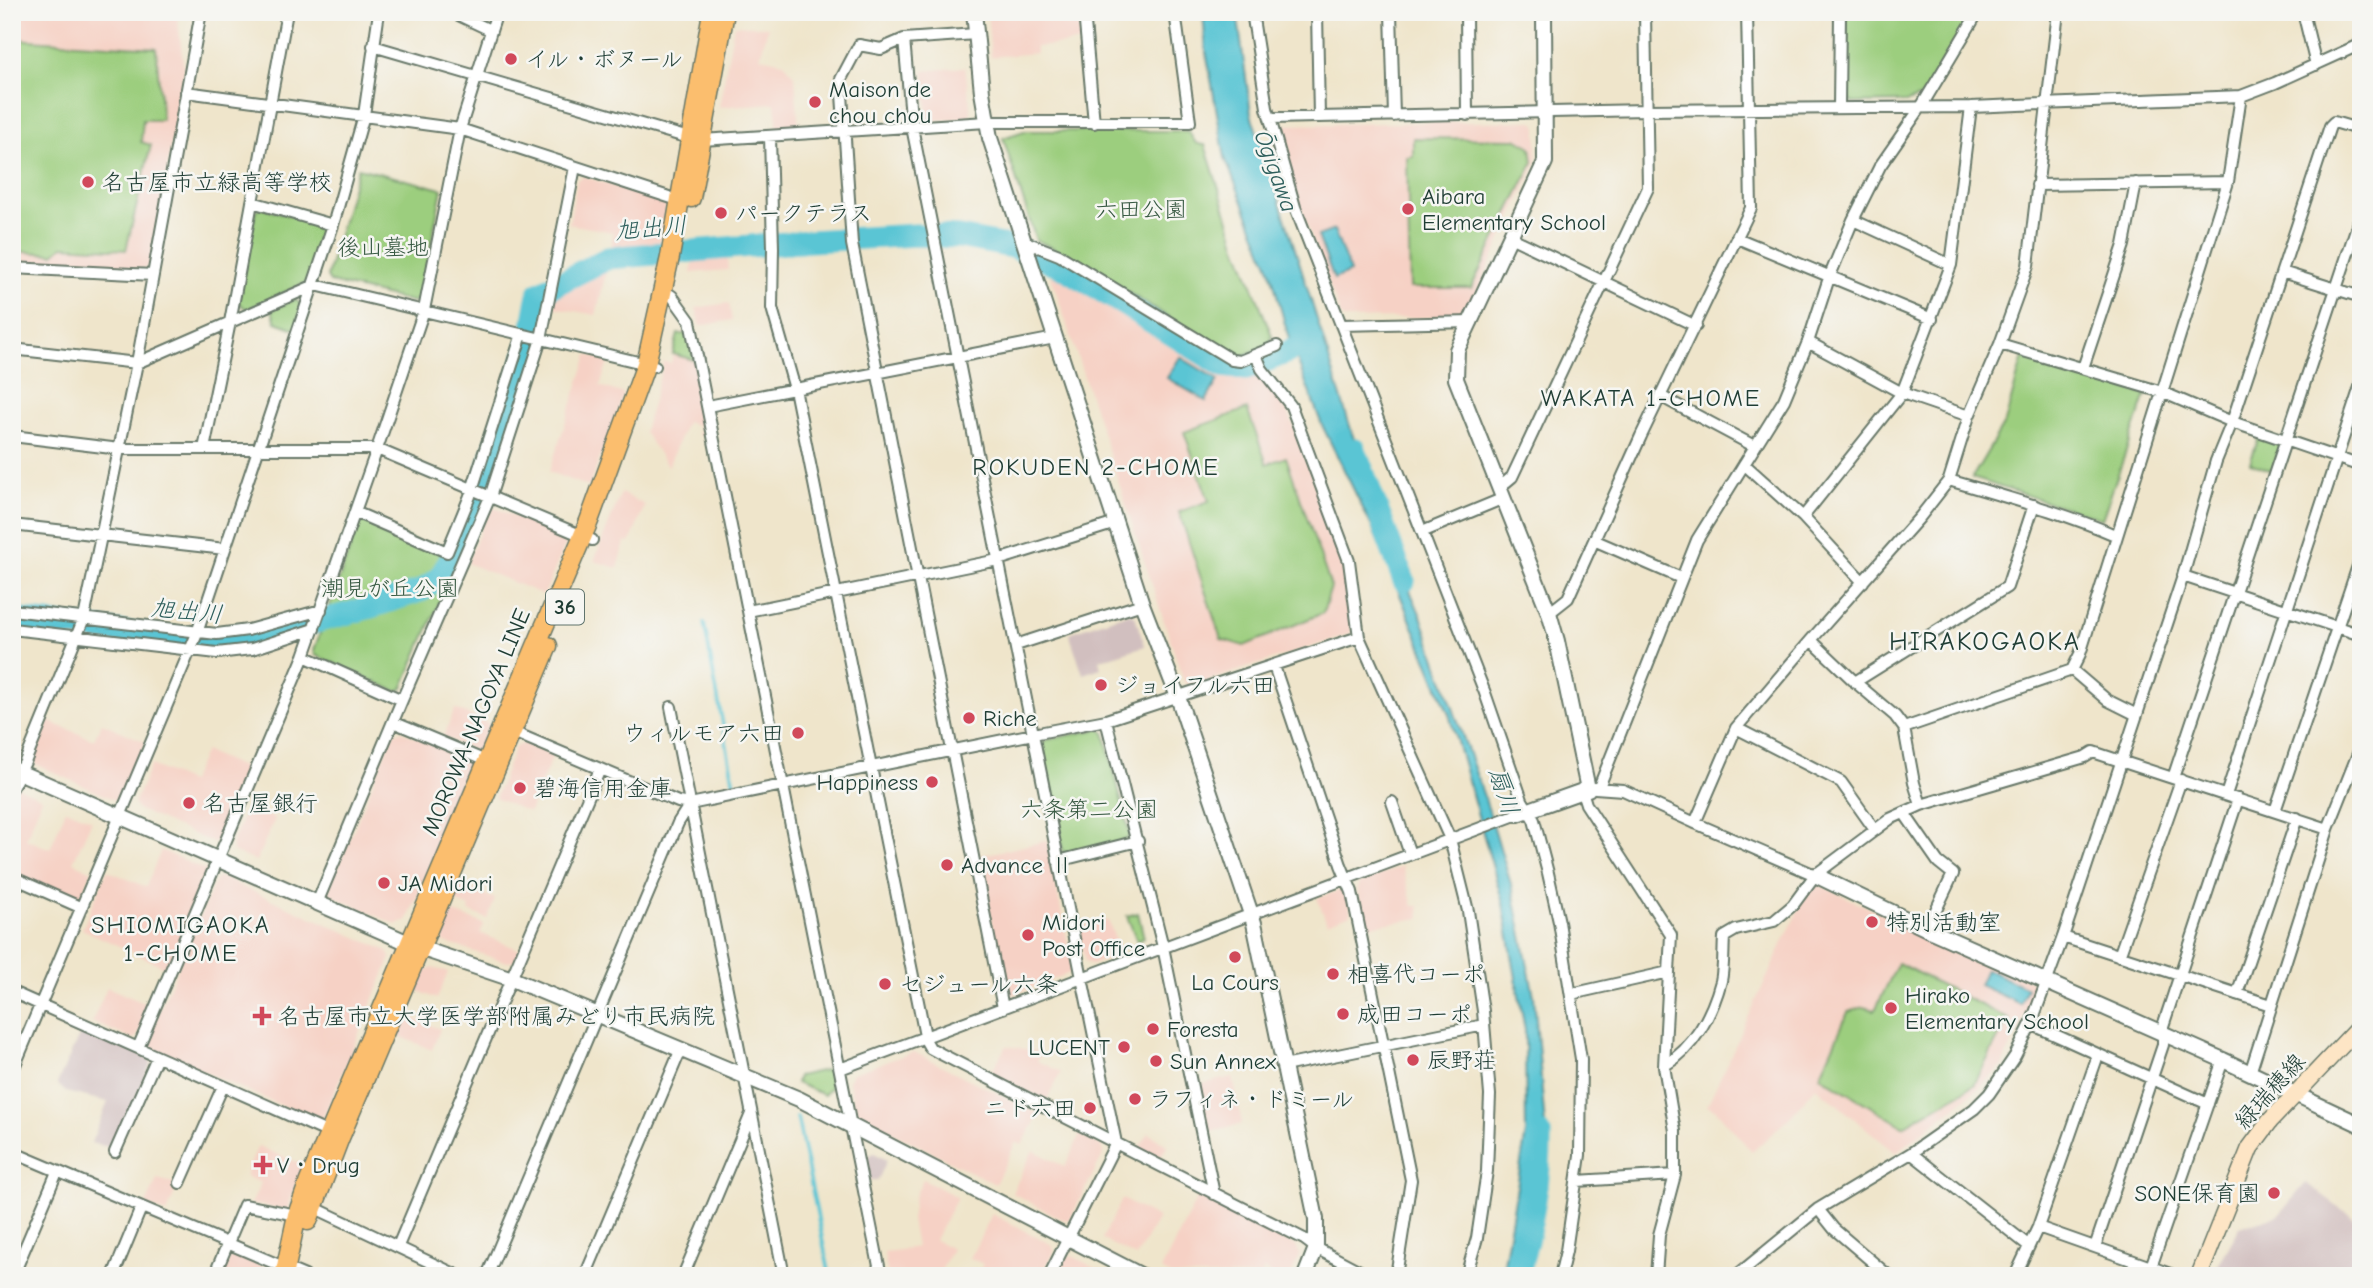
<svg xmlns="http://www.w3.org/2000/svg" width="2373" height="1288" font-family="'Comic Neue','Klee One',sans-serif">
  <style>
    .built { fill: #f6d1c5 }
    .industrial { fill: #d1bfbf }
    .green { fill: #9cce7e; stroke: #5e8659; stroke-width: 2 }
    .water { fill: #5ac5d4; stroke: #3c8184; stroke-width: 2 }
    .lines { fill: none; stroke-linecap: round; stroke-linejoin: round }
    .stream { stroke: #5ac5d4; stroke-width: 3.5 }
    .river { stroke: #5ac5d4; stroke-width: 23 }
    .minor-casing { stroke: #687869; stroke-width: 14 }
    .tertiary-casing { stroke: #687869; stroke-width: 18 }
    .secondary-casing { stroke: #687869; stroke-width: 19 }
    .primary-casing { stroke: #687869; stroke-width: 21 }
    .minor { stroke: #fff; stroke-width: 10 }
    .tertiary { stroke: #fff; stroke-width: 14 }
    .secondary { stroke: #fde5c5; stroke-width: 16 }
    .primary { stroke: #fbbe6e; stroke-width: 18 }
    .poi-dot { fill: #d1495b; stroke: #f6f6f2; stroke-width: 2.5 }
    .labels { text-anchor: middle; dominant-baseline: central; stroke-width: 5; stroke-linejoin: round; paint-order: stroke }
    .shield { fill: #f6f6f2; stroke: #60746d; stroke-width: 2 }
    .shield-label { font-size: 21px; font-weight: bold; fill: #1f3d34 }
    .poi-label { font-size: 23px; fill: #1f3d34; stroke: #f6f6f2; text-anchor: start }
    .park-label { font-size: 23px; fill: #385a43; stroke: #f6f6f2 }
    .street-label { font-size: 23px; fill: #1f3d34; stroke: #f6f6f2 }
    .water-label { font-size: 24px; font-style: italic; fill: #2e5f5c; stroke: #f6f6f2 }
    .neighbourhood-label { font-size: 24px; letter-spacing: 2px; fill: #1f3d34; stroke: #f6f6f2 }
    .quarter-label { font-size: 26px; letter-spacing: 2px; fill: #1f3d34; stroke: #f6f6f2 }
  </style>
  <rect width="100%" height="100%" fill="#f6f6f2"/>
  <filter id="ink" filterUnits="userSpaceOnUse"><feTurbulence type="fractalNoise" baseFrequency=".0143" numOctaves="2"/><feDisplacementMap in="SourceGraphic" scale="14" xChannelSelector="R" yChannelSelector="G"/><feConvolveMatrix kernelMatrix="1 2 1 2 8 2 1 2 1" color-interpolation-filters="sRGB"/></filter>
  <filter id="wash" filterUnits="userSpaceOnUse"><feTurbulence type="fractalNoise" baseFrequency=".00686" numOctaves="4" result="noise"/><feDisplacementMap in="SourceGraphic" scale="28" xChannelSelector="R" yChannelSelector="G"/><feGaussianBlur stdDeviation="1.57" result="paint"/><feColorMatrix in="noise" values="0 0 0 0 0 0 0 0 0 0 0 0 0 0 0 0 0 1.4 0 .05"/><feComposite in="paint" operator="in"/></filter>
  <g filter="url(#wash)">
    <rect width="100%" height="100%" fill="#efe5cb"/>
    <path class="built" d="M 12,12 L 177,12 L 184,71 L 150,265 L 143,269 L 12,264 Z
      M 987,12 L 1078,12 L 1082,42 L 1036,47 L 1036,53 L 991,57 Z
      M 734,25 L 768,27 L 760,57 L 784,62 L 795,77 L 799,130 L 778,132 L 775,103 L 719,107 Z
      M 965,67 L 971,114 L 967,118 L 928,121 L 924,71 Z
      M 1533,121 L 1537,126 L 1537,162 L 1467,313 L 1461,317 L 1345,319 L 1341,316 L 1291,182 L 1277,131 L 1280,125 Z
      M 583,176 L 663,203 L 666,207 L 659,245 L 611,250 L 613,232 L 569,224 L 577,180 Z
      M 728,254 L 728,270 L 691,273 L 694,257 Z
      M 608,264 L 596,315 L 554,307 L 557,290 Z
      M 1047,264 L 1061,271 L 1215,368 L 1239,374 L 1257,370 L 1287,409 L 1344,563 L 1352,625 L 1350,634 L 1192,686 L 1184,682 Z
      M 729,303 L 732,320 L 700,326 L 696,308 Z
      M 673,354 L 694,359 L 709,438 L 698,435 L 700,426 L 686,422 L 668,467 L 644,432 L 664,362 L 671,363 Z
      M 588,355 L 609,360 L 600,386 L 624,394 L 589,487 L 549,472 Z
      M 621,493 L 645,505 L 630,543 L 625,542 L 618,568 L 594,561 Z
      M 495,508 L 564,537 L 566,543 L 544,595 L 467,563 L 489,510 Z
      M 455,709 L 489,724 L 478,752 L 443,737 Z
      M 48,721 L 94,740 L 102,723 L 146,742 L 122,798 L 117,801 L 31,762 Z
      M 401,731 L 473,762 L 407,921 L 397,925 L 327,893 L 394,733 Z
      M 524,743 L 553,755 L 529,812 L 495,798 L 515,747 Z
      M 205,751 L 249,770 L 218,841 L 213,843 L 137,809 L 134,803 L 151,765 L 190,782 Z
      M 16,786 L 42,798 L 26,839 L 50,849 L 66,809 L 92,820 L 73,862 L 92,871 L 80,899 L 73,901 L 12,874 L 12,795 Z
      M 247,807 L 275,819 L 256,861 L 233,852 L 231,845 Z
      M 1047,841 L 1073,968 L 1070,973 L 1012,995 L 1006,993 L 978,856 Z
      M 161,850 L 207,871 L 167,968 L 82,929 L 107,870 L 146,887 Z
      M 1402,866 L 1413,906 L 1419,906 L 1420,918 L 1364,927 L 1357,888 L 1360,883 Z
      M 220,877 L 388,951 L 391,958 L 321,1123 L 148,1047 L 147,1040 L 216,879 Z
      M 459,884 L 495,899 L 487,919 L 469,911 L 470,907 L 452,900 Z
      M 1817,884 L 2034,983 L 2036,988 L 2002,1066 L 1980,1087 L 1896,1153 L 1816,1087 L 1791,1116 L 1752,1152 L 1716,1110 L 1707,1106 L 1803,900 Z
      M 1341,890 L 1347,893 L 1351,914 L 1327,923 L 1317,898 Z
      M 447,910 L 484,924 L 480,933 L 520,950 L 515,961 L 507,962 L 443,942 L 438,931 Z
      M 1108,920 L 1121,954 L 1092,965 L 1085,962 L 1078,927 Z
      M 433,968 L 448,972 L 437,999 L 414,989 L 421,973 Z
      M 107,987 L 151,1006 L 137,1037 L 132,1039 L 92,1022 Z
      M 403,1014 L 440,1029 L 432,1050 L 395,1034 Z
      M 1006,1046 L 1042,1052 L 1037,1061 L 1061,1072 L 1046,1101 L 991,1073 Z
      M 914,1052 L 1039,1114 L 1022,1145 L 1016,1142 L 995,1184 L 859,1115 L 855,1110 L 849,1081 L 853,1073 Z
      M 1233,1077 L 1242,1124 L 1206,1132 L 1197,1085 Z
      M 1149,1133 L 1168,1146 L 1158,1159 L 1138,1149 Z
      M 1080,1135 L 1102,1146 L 1104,1153 L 1070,1219 L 1064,1220 L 1012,1193 L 1033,1150 L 1065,1167 Z
      M 258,1146 L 303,1165 L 287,1210 L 251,1204 L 261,1183 L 245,1176 Z
      M 157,1179 L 178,1184 L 167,1213 L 146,1205 Z
      M 923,1179 L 957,1197 L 935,1240 L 952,1249 L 938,1276 L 923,1273 L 888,1276 L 884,1253 L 916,1247 L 911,1220 L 914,1198 Z
      M 1198,1196 L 1296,1246 L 1300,1254 L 1291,1276 L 1275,1276 L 1264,1270 L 1261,1276 L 1173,1276 L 1161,1270 Z
      M 1122,1199 L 1158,1218 L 1136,1257 L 1102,1239 Z
      M 992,1214 L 1052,1245 L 1054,1251 L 1041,1276 L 1005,1274 L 977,1276 L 983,1264 L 970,1258 Z
      M 237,1256 L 272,1270 L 271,1276 L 223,1276 L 230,1258 Z
      M 1072,1256 L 1111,1276 L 1056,1276 L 1065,1257 Z"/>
    <path class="industrial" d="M 1129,613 L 1135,616 L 1145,646 L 1099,660 L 1101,668 L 1083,674 L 1069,633 Z
      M 82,1029 L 149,1058 L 151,1063 L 115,1145 L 109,1147 L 91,1143 L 108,1102 L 66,1092 L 57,1084 Z
      M 874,1153 L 887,1160 L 878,1180 L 870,1181 L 865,1158 Z
      M 2306,1183 L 2361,1223 L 2361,1276 L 2212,1276 L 2240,1227 L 2279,1215 Z"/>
    <path class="green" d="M 1846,12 L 1974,12 L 1922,97 L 1907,102 L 1853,103 L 1848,98 Z
      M 12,39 L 156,48 L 162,120 L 143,120 L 141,142 L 151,145 L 126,250 L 63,246 L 54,254 L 12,251 Z
      M 1024,131 L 1189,131 C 1193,140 1195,145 1205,145 L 1237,246 L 1272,336 L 1269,345 L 1239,357 L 1232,356 L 1069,256 L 1036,240 L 1003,138 Z
      M 1413,138 L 1517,139 L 1531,147 L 1533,163 L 1471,288 L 1410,288 L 1407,157 L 1413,156 Z
      M 358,168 L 442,189 L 420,298 L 414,302 L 330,282 L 327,277 Z
      M 261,207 L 322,225 L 326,230 L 312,278 L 308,282 L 247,309 L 238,303 L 256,210 Z
      M 295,299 L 303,306 L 295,329 L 276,322 L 272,310 Z
      M 678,334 L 688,334 L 694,360 L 673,354 Z
      M 2023,357 L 2146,395 L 2102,519 L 1972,478 L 2005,422 Z
      M 1247,409 L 1267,464 L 1286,457 L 1331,587 L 1323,613 L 1244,646 L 1221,639 L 1179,512 L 1209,501 L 1184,432 Z
      M 2259,437 L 2281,444 L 2272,471 L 2250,463 Z
      M 365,520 L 458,560 L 402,689 L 396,691 L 315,655 L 314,650 L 359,523 Z
      M 1099,729 L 1104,732 L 1130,835 L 1126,840 L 1068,855 L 1063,852 L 1042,745 L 1046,740 Z
      M 1138,913 L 1144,938 L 1137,941 L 1127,916 Z
      M 1898,963 L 2008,1019 L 1974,1085 L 1903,1126 L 1820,1076 L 1848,1012 L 1863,1007 L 1875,1010 Z
      M 830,1069 L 831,1087 L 824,1095 L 796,1083 L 798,1076 Z"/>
    <path class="water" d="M 1203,12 L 1237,12 L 1251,114 L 1299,261 L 1377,514 L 1421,616 L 1489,811 L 1513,891 L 1534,996 L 1545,1126 L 1528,1247 L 1520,1276 L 1502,1276 L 1526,1133 L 1525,1030 L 1503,903 L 1449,714 L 1373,529 L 1322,425 L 1289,339 L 1270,269 L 1225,158 L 1206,51 Z
      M 1334,230 L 1350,272 L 1334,279 L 1318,236 Z
      M 1180,357 L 1218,380 L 1206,401 L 1167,378 Z
      M 1986,969 L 2027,988 L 2020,1004 L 1979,985 Z"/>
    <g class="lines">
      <path class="stream" d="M 704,623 L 735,790
        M 797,1117 L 830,1276"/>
      <path class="river" d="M 1355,450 L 1404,581
        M 12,619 L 204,642 L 232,643 L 253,639 L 368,608 L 423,590 L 440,577 L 452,557 L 477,501 L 530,343 L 539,293 L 608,258 L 810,241 L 916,235 L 959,237 L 1012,247 L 1061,266 L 1223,366 L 1246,369 L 1312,342
        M 1518,1276 C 1531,1230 1541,1182 1540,1134"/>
    </g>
  </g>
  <g filter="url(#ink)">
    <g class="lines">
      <defs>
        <path id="minor" d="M 452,12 L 490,30
          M 1084,12 L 1094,123
          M 1252,12 L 1267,108 L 1295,207 L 1485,693 L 1522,800 L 1534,820 L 1548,873 L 1559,922 L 1581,1059 L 1580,1155 L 1566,1251 L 1560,1276
          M 1317,12 L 1319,117
          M 1391,12 L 1394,116
          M 1466,12 L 1467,115
          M 2303,12 L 2316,65
          M 976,34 L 904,39 L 881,49 L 859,45 L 841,79 L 852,244 L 1003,1008
          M 904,39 L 912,127 L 1033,734 L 1106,720 L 1359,637
          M 373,46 L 689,138
          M 186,92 L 460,129 L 684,202
          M 1839,108 L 1840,12
          M 1270,118 L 1646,110 L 1971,107 L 2241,96 L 2275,83 L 2361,44
          M 770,137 L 773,248 L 772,308 L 795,389 L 926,1041 L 930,1048 L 941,1054 L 1304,1239 L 1316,1248 L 1369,1276
          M 702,140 L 987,122 L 1190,122 L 1175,12
          M 2037,185 L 2228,182
          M 252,202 L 333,225
          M 1853,220 L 1951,265
          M 1510,237 L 1696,326
          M 1737,238 L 1932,319
          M 1023,241 L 1059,255 L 1232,360 L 1240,361 L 1277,346
          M 12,268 L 153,275
          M 2282,272 L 2361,297
          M 663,290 L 672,296 L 690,321 L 881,1276
          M 1341,325 L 1472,322
          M 1808,342 L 1902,393 L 1969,416
          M 2000,344 L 2162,392 L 2232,422 L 2361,466
          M 12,349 L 137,363 L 315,285 L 655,366
          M 1256,355 L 1262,369 L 1291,406 L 1349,561 L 1359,637 L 1450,839 L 1468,911 L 1483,1011 L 1490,1095 L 1487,1171 L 1477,1238 L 1466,1276
          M 2083,368 L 2124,245 L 2136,183
          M 1662,397 L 1754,446
          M 708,406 L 1055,338
          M 12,436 L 120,449 L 377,449 L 592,540
          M 204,449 L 230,322 L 287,12
          M 1744,464 L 1803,517 L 1863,582
          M 1949,480 C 2005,497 2062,512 2115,535
          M 1500,487 L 1512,477 L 1648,188 L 1645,12
          M 355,512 L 447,552 L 470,496 L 522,334
          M 1803,517 L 1902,393 L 1951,265 L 1971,107
          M 12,525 L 225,549
          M 1422,532 L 1504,498
          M 1596,541 L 1681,578
          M 2183,576 L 2361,635
          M 12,610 L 217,634 L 248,630 L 321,610
          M 748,611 L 998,560 L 1116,523
          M 1549,613 L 1568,598 L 1641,436 L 1751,208 L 1747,12
          M 12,629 L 217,653 L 252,649 L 314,629
          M 1811,640 L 1855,682 L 1895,716 L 1904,728 L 1914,783 L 1921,805
          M 1016,645 L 1142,604
          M 304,656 L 402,700
          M 1274,666 L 1341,865 L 1352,892 L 1411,1180 L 1396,1276
          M 1855,682 L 2007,587 L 2034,505
          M 671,707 L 784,1276
          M 2137,715 L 2107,700 L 2072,670 L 2080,654 L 2228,182 L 2241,96
          M 1106,720 L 1163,947 L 1214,1194
          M 393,722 L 486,761
          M 1736,728 L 1841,782 L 1875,830
          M 1904,728 L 2072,670
          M 513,732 L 678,802 L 690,804 L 1033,734 L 1082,978 L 840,1069
          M 2173,778 L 2361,214
          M 1599,787 L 1697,540 L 1784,400 L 1808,342 L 1829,278 L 1853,220 L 1880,166 L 1921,107 L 1978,12
          M 12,788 L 25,762 L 84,618 L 137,363 L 201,12
          M 1595,788 L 1623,790 L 1695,823 L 1815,875
          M 1582,791 L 1586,804 L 1671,935 L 1664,1066 L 1675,1131 L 1675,1175 L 1659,1235 L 1656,1276
          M 2226,795 L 2361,384
          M 1392,802 L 1410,854
          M 2275,811 L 2361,557
          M 1904,813 L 1938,862 L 1953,874 L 1927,929
          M 1695,823 L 1736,728 L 1811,640 L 1920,517 L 1949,480 L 1969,416 L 2000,344 L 2028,266 L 2058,12
          M 1058,861 L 1138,841
          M 12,877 L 82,908
          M 317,903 L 402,700 L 490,497 L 541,339 L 575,167
          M 2063,937 L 2271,1005
          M 2119,956 L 2181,780
          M 12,992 L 329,1133
          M 1571,994 L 1669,972
          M 2237,994 L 2297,818
          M 2031,1024 L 2208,1104
          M 138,1048 L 304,656 L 377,449 L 424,310 L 460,129 L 497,12
          M 1284,1066 L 1484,1025
          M 1664,1066 C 1694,1048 1712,1015 1721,981 C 1724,967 1723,951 1724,937 L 1736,930 L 1774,921 L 1793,905 L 1815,875 L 1890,819 L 1921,805 L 2085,757 L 2093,752 L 2328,829
          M 12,1072 L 196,636 L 333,225 L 364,115 L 379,12
          M 2250,1073 L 2328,829 L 2361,746
          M 12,1152 L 305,1276
          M 115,1152 L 157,1057
          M 1911,1153 L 2029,1246
          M 1577,1181 L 1675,1175
          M 180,1183 L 223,1086
          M 313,1207 L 459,1276
          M 1818,1209 L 1834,1229 L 1889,1276
          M 2038,1227 L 2151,1267 L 2223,1060
          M 398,1246 L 600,769
          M 2095,1247 L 2163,1045 L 2163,1026 L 2238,799
          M 2151,1267 L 2176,1276
          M 13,1276 L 57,1172
          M 113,1276 L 141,1208
          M 214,1276 L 244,1205 L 297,1215
          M 487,1276 L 678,823 L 690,804
          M 585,1276 L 681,1049
          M 683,1276 L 751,1114
          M 1049,1276 L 1116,1143 L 1082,978 L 1518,814
          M 1736,1276 L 1818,1209 L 1911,1153 L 1974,1109 L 1989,1094 L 2015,1056 L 2031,1024 L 2063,937 L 2183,576 L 2216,461 L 2232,422 L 2330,126 L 2334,122 L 2361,130
          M 2015,1276 L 2038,1227 L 2098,1055"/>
        <path id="tertiary" d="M 974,12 L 982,92 L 990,138 L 1142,604 L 1178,697 L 1254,923 L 1316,1219 L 1316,1248 L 1305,1276
          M 12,769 L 420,948 L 512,979 L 799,1099 L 1142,1276
          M 1518,814 L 1588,789 L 1557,641 L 1549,613 L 1456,379 L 1457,350 L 1545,162 L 1544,12
          M 1815,875 L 1927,929 L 2223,1060 L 2361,1125"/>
        <path id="secondary" d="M 2199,1276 L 2250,1148 L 2270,1121 L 2361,1025"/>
        <path id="primary" d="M 691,198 L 725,12
          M 308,1221 L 339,1140 L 548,646
          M 284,1276 L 297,1215 L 309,1181 L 589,521 L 646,364 L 670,257 L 712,12"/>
      </defs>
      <use href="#minor" class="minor-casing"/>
      <use href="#tertiary" class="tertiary-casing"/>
      <use href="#secondary" class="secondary-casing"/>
      <use href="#primary" class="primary-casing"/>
      <use href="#minor" class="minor"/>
      <use href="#tertiary" class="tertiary"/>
      <use href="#secondary" class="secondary"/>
      <use href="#primary" class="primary"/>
    </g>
  </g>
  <g class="poi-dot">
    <circle cx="511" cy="59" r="7"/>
    <circle cx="815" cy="102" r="7"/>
    <circle cx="88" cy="182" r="7"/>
    <circle cx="1408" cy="209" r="7"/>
    <circle cx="721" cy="213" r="7"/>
    <circle cx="1101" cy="685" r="7"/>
    <circle cx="969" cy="718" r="7"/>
    <circle cx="798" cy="733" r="7"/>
    <circle cx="932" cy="782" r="7"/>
    <circle cx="520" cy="788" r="7"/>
    <circle cx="189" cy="803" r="7"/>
    <circle cx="947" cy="865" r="7"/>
    <circle cx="384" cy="883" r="7"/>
    <circle cx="1872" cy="922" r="7"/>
    <circle cx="1028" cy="935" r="7"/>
    <circle cx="1235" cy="957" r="7"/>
    <circle cx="1333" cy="974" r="7"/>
    <circle cx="885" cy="984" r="7"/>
    <circle cx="1891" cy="1008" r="7"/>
    <circle cx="1343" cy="1014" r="7"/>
    <path d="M258.5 1005.5h7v7h7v7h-7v7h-7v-7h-7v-7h7z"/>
    <circle cx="1153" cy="1029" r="7"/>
    <circle cx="1124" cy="1047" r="7"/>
    <circle cx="1413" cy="1060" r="7"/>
    <circle cx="1156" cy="1061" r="7"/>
    <circle cx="1135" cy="1099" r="7"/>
    <circle cx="1090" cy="1108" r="7"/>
    <path d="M259.5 1154.5h7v7h7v7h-7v7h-7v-7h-7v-7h7z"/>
    <circle cx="2274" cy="1193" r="7"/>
  </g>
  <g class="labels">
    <rect class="shield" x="546" y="589.5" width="38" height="35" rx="5"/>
    <g class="shield-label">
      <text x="565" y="607">36</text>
    </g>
    <g class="poi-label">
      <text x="525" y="59">イル・ボヌール</text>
      <text x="829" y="89">Maison de<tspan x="829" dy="26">chou chou</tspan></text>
      <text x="102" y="182">名古屋市立緑高等学校</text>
      <text x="1422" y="196">Aibara<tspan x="1422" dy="26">Elementary School</tspan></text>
      <text x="735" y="213">パークテラス</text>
      <text x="1115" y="685">ジョイフル六田</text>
      <text x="983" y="718">Riche</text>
      <text x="784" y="733" text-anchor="end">ウィルモア六田</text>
      <text x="918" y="782" text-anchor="end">Happiness</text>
      <text x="534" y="788">碧海信用金庫</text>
      <text x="203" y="803">名古屋銀行</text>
      <text x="961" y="865">Advance Ⅱ</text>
      <text x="398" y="883">JA Midori</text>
      <text x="1042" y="922">Midori<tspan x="1042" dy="26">Post Office</tspan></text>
      <text x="1886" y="922">特別活動室</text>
      <text x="1347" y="974">相喜代コーポ</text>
      <text x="1235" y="982" text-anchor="middle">La Cours</text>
      <text x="899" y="984">セジュール六条</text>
      <text x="1905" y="995">Hirako<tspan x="1905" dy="26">Elementary School</tspan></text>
      <text x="1357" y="1014">成田コーポ</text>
      <text x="278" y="1016">名古屋市立大学医学部附属みどり市民病院</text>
      <text x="1167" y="1029">Foresta</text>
      <text x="1110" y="1047" text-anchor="end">LUCENT</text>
      <text x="1427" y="1060">辰野荘</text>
      <text x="1170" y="1061">Sun Annex</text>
      <text x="1149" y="1099">ラフィネ・ドミール</text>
      <text x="1076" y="1108" text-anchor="end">ニド六田</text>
      <text x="277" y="1165">V・Drug</text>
      <text x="2260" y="1193" text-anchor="end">SONE保育園</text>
    </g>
    <g class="park-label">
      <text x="1141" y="209">六田公園</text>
      <text x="383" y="247">後山墓地</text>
      <text x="390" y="588">潮見が丘公園</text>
      <text x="1089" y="809">六条第二公園</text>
    </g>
    <g class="street-label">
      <text transform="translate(476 722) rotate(-67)">MOROWA-NAGOYA LINE</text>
      <text transform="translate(2270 1091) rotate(-48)">緑瑞穂線</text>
    </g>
    <g class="water-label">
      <text transform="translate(1276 171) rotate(70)">Ōgigawa</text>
      <text transform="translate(651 228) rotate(-5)">旭出川</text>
      <text transform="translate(187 611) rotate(6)">旭出川</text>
      <text transform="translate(1504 791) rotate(72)">扇川</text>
    </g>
    <g class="neighbourhood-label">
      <text x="1651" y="398">WAKATA 1-CHOME</text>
      <text x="1096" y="467">ROKUDEN 2-CHOME</text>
      <text x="181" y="925">SHIOMIGAOKA<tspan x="181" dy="28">1-CHOME</tspan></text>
    </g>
    <g class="quarter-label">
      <text x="1985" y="642">HIRAKOGAOKA</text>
    </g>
  </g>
  <rect width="2373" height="1288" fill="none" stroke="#f6f6f2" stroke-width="42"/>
</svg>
